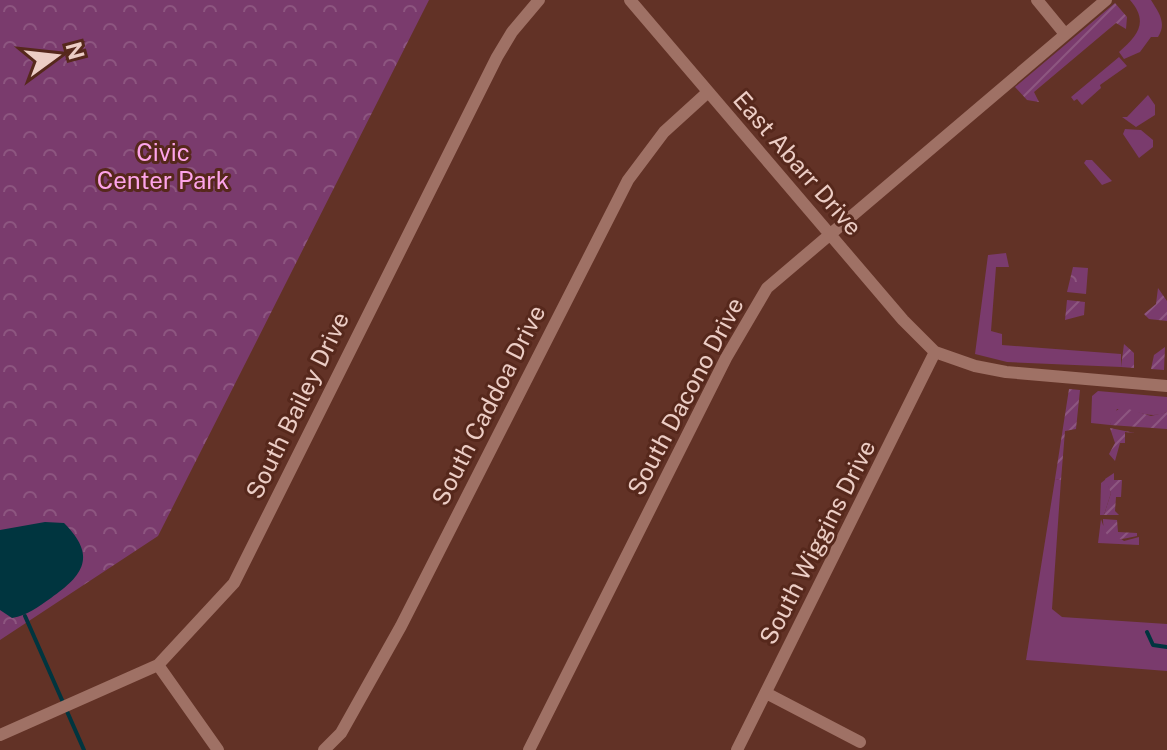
<svg xmlns="http://www.w3.org/2000/svg" width="1167" height="750" font-family="'Public Sans',sans-serif">
  <style>
    .grass { fill: #7a3b6d }
    .park { fill: url(#park-crowns) }
    .garden { fill: url(#garden-furrows) }
    .water { fill: #00353f }
    .lines { fill: none; stroke-linecap: round; stroke-linejoin: round }
    .stream { stroke: #00353f; stroke-width: 4 }
    .minor { stroke: #9f7165; stroke-width: 12 }
    .labels { text-anchor: middle; dominant-baseline: central; stroke-width: 6; stroke-linejoin: round; paint-order: stroke }
    .park-label { font-size: 24px; fill: #fda4e9; stroke: #56281c }
    .street-label { font-size: 24px; fill: #eccdc5; stroke: #56281c }
  </style>
  <defs>
    <pattern id="park-crowns" width="20" height="18" patternUnits="userSpaceOnUse" patternTransform="scale(2)"><rect width="20" height="18" fill="#7a3b6d"/><path d="M2 6a3 3 0 1 1 6 0M12 15a3 3 0 1 1 6 0" fill="none" stroke="#8d5680"/></pattern>
    <pattern id="garden-furrows" width="10" height="10" patternUnits="userSpaceOnUse" patternTransform="scale(2)"><rect width="10" height="10" fill="#7a3b6d"/><path d="M-1 1l2-2M0 10L10 0M9 11l2-2" fill="none" stroke="#8d5680"/></pattern>
  </defs>
  <rect width="100%" height="100%" fill="#623226"/>
  <path class="grass" d="M 1130,0 L 1151,0 C 1159,13 1167,23 1158,37 L 1151,37 L 1140,52 L 1124,59 L 1119,52 C 1138,35 1149,22 1130,0 Z
    M 1119,57 L 1127,66 L 1100,85 L 1101,88 L 1082,105 L 1077,99 L 1074,101 L 1071,97 Z
    M 1148,95 L 1155,105 L 1155,115 L 1136,127 L 1122,117 L 1127,117 Z
    M 1125,129 L 1141,130 L 1153,140 L 1153,147 L 1139,158 L 1123,134 Z
    M 1086,160 L 1092,160 L 1112,181 L 1102,185 L 1084,163 Z
    M 1006,253 L 1009,267 L 996,267 L 991,331 L 1002,334 L 1002,345 L 1121,354 L 1121,367 L 1007,362 L 975,354 L 988,255 Z
    M 1098,391 L 1167,397 L 1167,412 C 1149,420 1135,409 1117,409 L 1110,425 L 1091,423 L 1092,396 Z
    M 1055,479 L 1061,480 L 1052,609 L 1062,617 L 1167,624 L 1167,671 L 1026,660 Z
    M 1106,479 L 1111,493 L 1104,515 L 1100,515 L 1101,483 Z
    M 1101,519 L 1103,525 L 1124,541 L 1139,537 L 1139,545 L 1098,543 Z"/>
  <path class="park" d="M 0,0 L 429,0 L 158,536 L 0,640 Z
    M 1073,267 L 1088,268 L 1086,294 L 1067,292 Z"/>
  <path class="garden" d="M 1115,3 L 1127,17 L 1126,29 L 1116,23 L 1034,92 L 1039,102 L 1027,100 L 1015,87 Z
    M 1158,288 L 1167,301 L 1167,321 L 1149,319 L 1144,314 L 1156,304 Z
    M 1067,300 L 1085,302 L 1084,315 L 1065,320 Z
    M 1124,344 L 1134,353 L 1134,368 L 1121,367 Z
    M 1165,347 L 1164,370 L 1151,369 L 1154,355 Z
    M 1069,389 L 1080,390 L 1076,429 L 1065,431 L 1061,480 L 1055,479 Z
    M 1122,407 L 1151,416 L 1167,412 L 1167,429 L 1110,425 L 1114,412 Z
    M 1110,428 L 1135,433 L 1125,432 L 1125,443 L 1120,443 L 1115,461 L 1109,454 L 1115,443 Z
    M 1114,473 L 1114,480 L 1122,480 L 1121,497 L 1116,497 L 1115,511 L 1119,515 L 1104,515 L 1111,493 L 1105,479 Z
    M 1103,519 L 1117,520 L 1118,532 L 1137,533 L 1137,536 C 1120,540 1103,544 1103,519 Z"/>
  <path class="water" d="M 45,522 L 64,523 C 97,556 84,575 51,598 C 38,607 28,615 12,618 L 0,610 L 0,530 Z"/>
  <g class="lines">
    <path class="stream" d="M 25,616 L 84,750
      M 1147,632 L 1153,645 L 1167,647"/>
    <path class="minor" d="M 630,0 L 903,320 L 935,352 L 975,366 L 1006,372 L 1167,386
      M 1037,0 L 1065,34
      M 158,665 L 218,750
      M 766,693 L 860,742
      M 0,735 L 158,665 L 234,583 L 497,57 L 512,32 L 539,0
      M 324,750 L 341,733 L 401,626 L 628,180 L 664,132 L 708,92
      M 529,750 L 726,358 L 767,288 L 1106,0
      M 737,750 L 935,352"/>
  </g>
  <g class="labels">
    <g class="park-label">
      <text x="163" y="152">Civic<tspan x="163" dy="28">Center Park</tspan></text>
    </g>
    <g class="street-label">
      <text transform="translate(798 163) rotate(49)">East Abarr Drive</text>
      <text transform="translate(685 396) rotate(-62)">South Dacono Drive</text>
      <text transform="translate(297 405) rotate(-64)">South Bailey Drive</text>
      <text transform="translate(488 405) rotate(-63)">South Caddoa Drive</text>
      <text transform="translate(817 542) rotate(-63)">South Wiggins Drive</text>
    </g>
  </g>
  <g transform="translate(56 56) rotate(75)" stroke="#56281c" stroke-width="6" paint-order="stroke">
  <path d="M0-6L14 30L0 20L-14 30Z" fill="#eccdc5"/>
  <text y="-12" font-size="22" font-weight="bold" text-anchor="middle" fill="#eccdc5">N</text>
  </g>
</svg>
